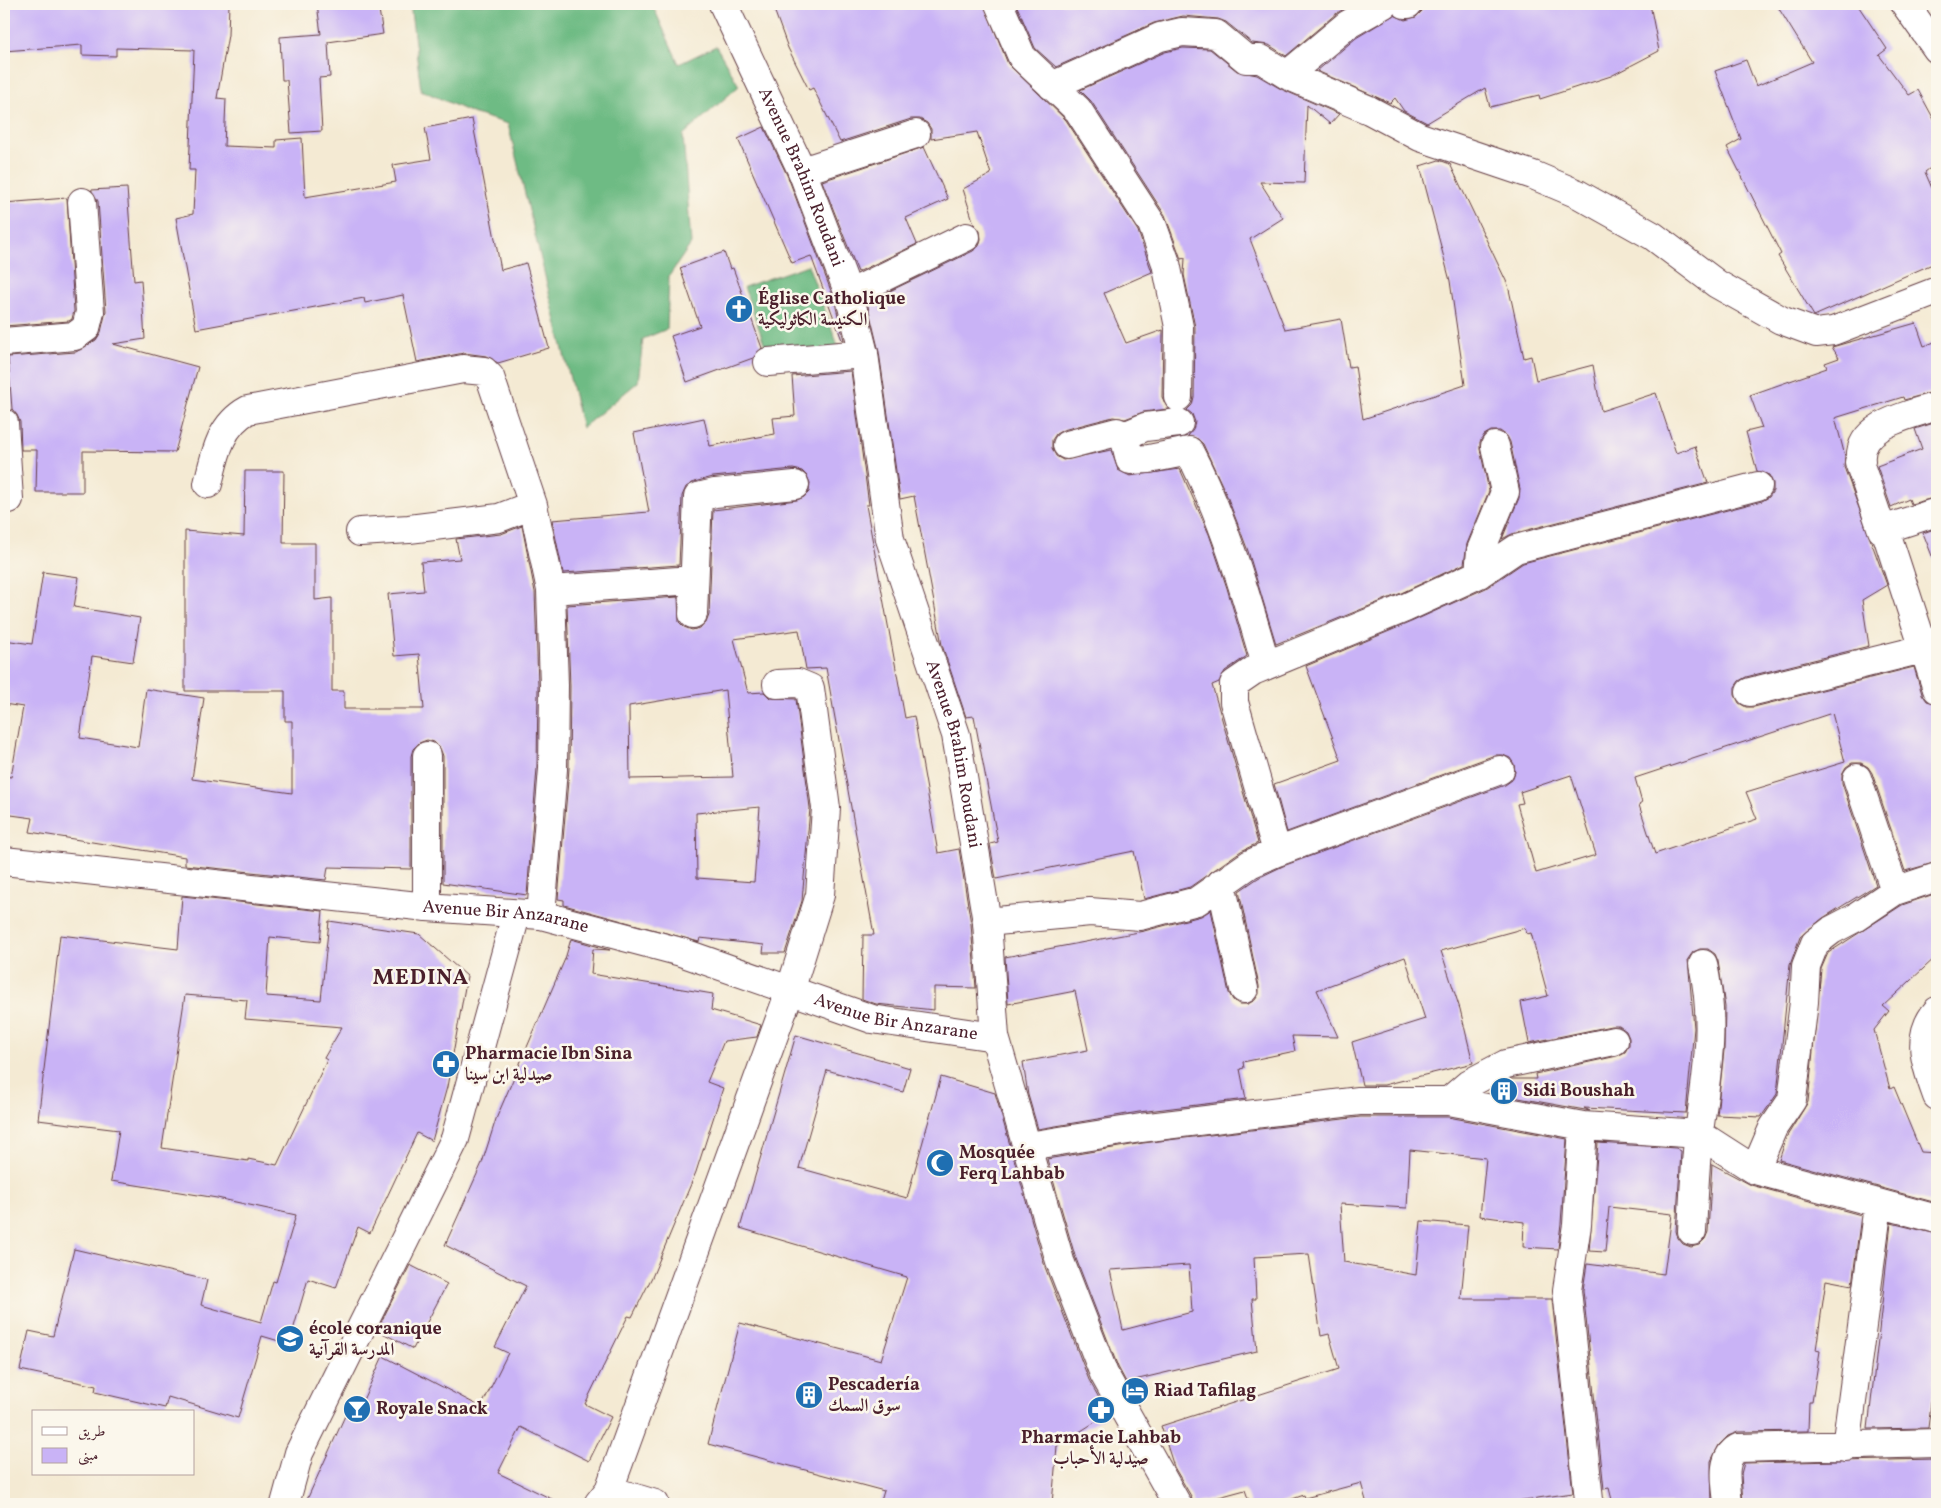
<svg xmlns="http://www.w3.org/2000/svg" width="1941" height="1508" font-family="Vollkorn,Amiri,serif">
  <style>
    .forest { fill: #6ebb84; stroke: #5c6d58 }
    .building { fill: #c9b3f6; fill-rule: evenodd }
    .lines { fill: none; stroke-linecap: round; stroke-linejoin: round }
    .minor-casing { stroke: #643d44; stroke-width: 30 }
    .tertiary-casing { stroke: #643d44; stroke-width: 30 }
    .minor { stroke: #fff; stroke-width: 28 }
    .tertiary { stroke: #fff; stroke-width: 28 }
    .labels { text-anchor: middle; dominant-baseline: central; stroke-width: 5; stroke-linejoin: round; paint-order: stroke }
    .street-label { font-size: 18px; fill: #4a1f2b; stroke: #fbf7ec }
    .poi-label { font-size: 18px; font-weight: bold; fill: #4a1f2b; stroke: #fbf7ec; text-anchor: start }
    .district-label { font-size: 22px; font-weight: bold; letter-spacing: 1px; fill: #4a1f2b; stroke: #fbf7ec }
  </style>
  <rect width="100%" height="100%" fill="#fbf7ec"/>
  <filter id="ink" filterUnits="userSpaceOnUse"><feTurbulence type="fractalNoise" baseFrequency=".02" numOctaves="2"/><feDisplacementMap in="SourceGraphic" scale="10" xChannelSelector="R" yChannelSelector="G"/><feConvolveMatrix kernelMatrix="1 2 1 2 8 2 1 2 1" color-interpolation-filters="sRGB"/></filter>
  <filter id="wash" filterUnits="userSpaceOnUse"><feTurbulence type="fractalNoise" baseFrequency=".0096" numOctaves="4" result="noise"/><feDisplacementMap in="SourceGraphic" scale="20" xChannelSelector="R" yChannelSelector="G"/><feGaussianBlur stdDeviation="1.12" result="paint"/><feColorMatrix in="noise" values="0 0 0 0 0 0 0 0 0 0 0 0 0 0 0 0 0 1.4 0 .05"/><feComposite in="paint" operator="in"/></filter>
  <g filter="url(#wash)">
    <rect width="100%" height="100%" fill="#f4ead3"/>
    <path class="forest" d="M 410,4 L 652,4 L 679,64 L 716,46 L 739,86 L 683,135 L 691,244 L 669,276 L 667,329 L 643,339 L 638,382 L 582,428 L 508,124 L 472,113 L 421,90 Z
      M 808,265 L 839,348 L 768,354 L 744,287 Z"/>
    <g id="blocks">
      <path class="building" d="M 4,4 L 229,4 L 228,35 L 217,98 L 226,99 L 224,146 L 276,148 L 276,140 L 302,138 L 305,197 L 396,182 L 393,165 L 431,159 L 425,128 L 472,119 L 501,270 L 526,263 L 549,348 L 498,363 L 486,356 L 464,353 L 417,362 L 403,295 L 365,303 L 364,298 L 196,329 L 176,218 L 193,214 L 195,170 L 189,170 L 194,50 L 116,48 L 116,56 L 82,55 L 82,45 L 4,51 Z
        M 317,4 L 378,4 L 383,34 L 328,42 L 330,77 L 319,78 L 322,131 L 291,133 L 287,80 L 282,80 L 280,37 L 321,34 Z
        M 772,4 L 984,4 L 1008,64 L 1066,120 L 1138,231 L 1152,272 L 1104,293 L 1126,343 L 1163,330 L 1162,397 L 1168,409 L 1143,412 L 1125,419 L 1113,417 L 1063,430 L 1056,434 L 1052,440 L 1052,448 L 1056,456 L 1063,460 L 1111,450 L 1118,470 L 1130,476 L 1180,469 L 1209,534 L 1227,588 L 1247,656 L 1225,671 L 1219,682 L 1212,685 L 1258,843 L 1241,851 L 1190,887 L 1144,899 L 1134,851 L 996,879 L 990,844 L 998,842 L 974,716 L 966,717 L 942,645 L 914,496 L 900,499 L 879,352 L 867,302 L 973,251 L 979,246 L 981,239 L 980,231 L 974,224 L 963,189 L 991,174 L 977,132 L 931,139 L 931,129 L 927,123 L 920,119 L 911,119 L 840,142 L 813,88 L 809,90 L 788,48 Z
        M 1016,4 L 1353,4 L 1337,13 L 1286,56 L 1269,45 L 1252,43 L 1226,22 L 1218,19 L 1183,16 L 1154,23 L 1056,67 L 1035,48 Z
        M 1424,4 L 1650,4 L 1659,51 L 1611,76 L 1540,99 L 1539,95 L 1490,107 L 1485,88 L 1427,123 L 1404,111 L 1395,98 L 1390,103 L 1317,71 L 1356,38 L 1394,15 L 1405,20 L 1416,17 L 1422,11 Z
        M 1776,4 L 1857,4 L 1887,49 L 1879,55 L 1909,95 L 1918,90 L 1937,125 L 1937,163 L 1925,172 L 1937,200 L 1937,262 L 1814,316 L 1778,256 L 1781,254 L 1727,147 L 1741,139 L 1715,71 L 1746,60 L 1756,86 L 1812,62 Z
        M 1183,48 L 1210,49 L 1237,71 L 1257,75 L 1281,89 L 1339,114 L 1330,124 L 1307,105 L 1304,183 L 1260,182 L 1283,218 L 1250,239 L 1285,329 L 1341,319 L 1349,367 L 1355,366 L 1363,419 L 1465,385 L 1450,281 L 1420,166 L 1439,160 L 1450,164 L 1508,285 L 1524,358 L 1531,356 L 1536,380 L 1593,365 L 1601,411 L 1656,393 L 1676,453 L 1695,446 L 1708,483 L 1512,534 L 1502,539 L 1519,498 L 1520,489 L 1510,442 L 1507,436 L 1500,431 L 1491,431 L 1484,435 L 1480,442 L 1480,449 L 1489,491 L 1467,544 L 1464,564 L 1399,594 L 1276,644 L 1248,551 L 1227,496 L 1203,444 L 1198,439 L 1188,436 L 1193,430 L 1195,422 L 1192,414 L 1187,410 L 1192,405 L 1194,397 L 1195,327 L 1184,275 L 1185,258 L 1181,259 L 1165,215 L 1091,101 L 1080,90 L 1165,52 Z
        M 764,127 L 788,177 L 834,299 L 844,340 L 842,340 L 811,256 L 792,263 L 738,139 Z
        M 924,147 L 948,199 L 906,218 L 917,244 L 858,272 L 822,181 Z
        M 127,188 L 134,281 L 141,280 L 145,339 L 113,344 L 198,367 L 175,452 L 83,451 L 83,492 L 36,492 L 37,450 L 21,450 L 20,422 L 17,415 L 12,409 L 8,357 L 76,352 L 96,340 L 101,332 L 106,311 L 98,201 L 91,190 Z
        M 67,198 L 74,311 L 72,319 L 69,321 L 4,326 L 4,203 Z
        M 724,252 L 730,269 L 733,268 L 762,348 L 753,358 L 687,382 L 671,336 L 700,326 L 680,268 Z
        M 1916,323 L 1924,346 L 1937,341 L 1937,391 L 1904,400 L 1903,397 L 1835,418 L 1845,456 L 1844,467 L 1887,585 L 1862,600 L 1869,646 L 1746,677 L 1739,681 L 1735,687 L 1735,695 L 1739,703 L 1746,707 L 1754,707 L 1914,667 L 1922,694 L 1927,701 L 1937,704 L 1937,862 L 1905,871 L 1872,773 L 1868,767 L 1861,763 L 1852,763 L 1846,767 L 1842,774 L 1842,783 L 1876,885 L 1823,918 L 1800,937 L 1790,965 L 1777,1094 L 1761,1117 L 1717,1115 L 1724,1050 L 1725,1007 L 1718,961 L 1715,954 L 1708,949 L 1700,949 L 1693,952 L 1688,959 L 1694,1028 L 1686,1113 L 1584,1108 L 1590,1111 L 1585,1110 L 1491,1093 L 1491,1090 L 1511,1079 L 1536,1079 L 1535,1074 L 1617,1056 L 1625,1052 L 1629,1045 L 1629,1038 L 1626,1031 L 1619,1026 L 1611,1026 L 1529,1043 L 1521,1002 L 1548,996 L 1531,933 L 1527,934 L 1525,928 L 1441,951 L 1460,1009 L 1473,1063 L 1384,1085 L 1362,1085 L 1352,1042 L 1425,1019 L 1405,957 L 1317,990 L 1338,1037 L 1292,1036 L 1295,1051 L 1243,1062 L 1244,1068 L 1240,1069 L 1246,1099 L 1139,1112 L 1038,1129 L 1028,1095 L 1023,1062 L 1088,1050 L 1075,991 L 1008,1004 L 1005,957 L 1144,931 L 1201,916 L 1211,910 L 1229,993 L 1233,1000 L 1239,1004 L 1248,1004 L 1255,1000 L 1259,994 L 1259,986 L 1239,891 L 1258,878 L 1283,866 L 1505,785 L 1512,780 L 1515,772 L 1514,764 L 1510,758 L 1503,755 L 1495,755 L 1287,832 L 1274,784 L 1341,760 L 1306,666 L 1411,622 L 1486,588 L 1523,563 L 1762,501 L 1769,497 L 1773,491 L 1773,483 L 1769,475 L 1757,471 L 1746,432 L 1762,428 L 1750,395 L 1827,368 L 1825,363 L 1839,358 L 1832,347 ZM 1832,713 L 1845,762 L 1746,792 L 1757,819 L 1655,854 L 1639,805 L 1642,803 L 1635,778 ZM 1571,775 L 1596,855 L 1536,873 L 1517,804 L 1523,803 L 1520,792 Z
        M 851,371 L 869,505 L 866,505 L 905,718 L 914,716 L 938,853 L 959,849 L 971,924 L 976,988 L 934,987 L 934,1010 L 876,1004 L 862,999 L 863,935 L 874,935 L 826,668 L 806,669 L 799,630 L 734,639 L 748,693 L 764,692 L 770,698 L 796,699 L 810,808 L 802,901 L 785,953 L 763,953 L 764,945 L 700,938 L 699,942 L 564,905 L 564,900 L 558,899 L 569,769 L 570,686 L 567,605 L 678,597 L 679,622 L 684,627 L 692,630 L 700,628 L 706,623 L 709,615 L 713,510 L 797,500 L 804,497 L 809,492 L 810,483 L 807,476 L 802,471 L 793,469 L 713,477 L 694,482 L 686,487 L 682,496 L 679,565 L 563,573 L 552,520 L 649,512 L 634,433 L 704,418 L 710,446 L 775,434 L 773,418 L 795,416 L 792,376 ZM 725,690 L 733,777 L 630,779 L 629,706 ZM 760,807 L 754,882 L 697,878 L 696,813 Z
        M 1937,422 L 1937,497 L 1911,504 L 1909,499 L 1891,507 L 1877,466 L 1922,449 L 1915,429 Z
        M 245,471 L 284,471 L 283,543 L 315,543 L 315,600 L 332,598 L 332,691 L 344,691 L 344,709 L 424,709 L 419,654 L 394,656 L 388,594 L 424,591 L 421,562 L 460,559 L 456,539 L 501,534 L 522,526 L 535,592 L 538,686 L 537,768 L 527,895 L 443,883 L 443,756 L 440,748 L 434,742 L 427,740 L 419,743 L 413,749 L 411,756 L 411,869 L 328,867 L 326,880 L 185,865 L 185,857 L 30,832 L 33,818 L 4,814 L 4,776 L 11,777 L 23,707 L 4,704 L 4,640 L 32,644 L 43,572 L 79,577 L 74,607 L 140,618 L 133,662 L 92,656 L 80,738 L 138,747 L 146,689 L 204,698 L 192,779 L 292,793 L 292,721 L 285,721 L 285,691 L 185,691 L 185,531 L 244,536 Z
        M 1937,528 L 1937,566 L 1936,566 L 1923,533 Z
        M 1937,893 L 1937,956 L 1883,1006 L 1889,1011 L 1874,1030 L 1890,1089 L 1894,1087 L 1921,1152 L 1937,1153 L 1937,1203 L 1779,1160 L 1787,1136 L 1808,1102 L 1821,969 L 1828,953 L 1902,905 Z
        M 182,896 L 323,911 L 320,942 L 270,937 L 266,996 L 321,1000 L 329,921 L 419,934 L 467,976 L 447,1087 L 432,1141 L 417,1133 L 370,1233 L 358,1227 L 336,1288 L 308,1279 L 289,1344 L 262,1336 L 238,1418 L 168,1397 L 165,1408 L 95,1392 L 96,1386 L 20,1370 L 29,1331 L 53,1336 L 74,1249 L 207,1280 L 201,1305 L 261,1322 L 273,1281 L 276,1282 L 296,1215 L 217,1198 L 111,1181 L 119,1130 L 38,1120 L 60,935 L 178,949 ZM 185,995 L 247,1000 L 245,1019 L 342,1027 L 324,1058 L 327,1060 L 277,1165 L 248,1159 L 248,1161 L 162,1148 Z
        M 571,939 L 610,950 L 593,949 L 591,974 L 713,994 L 711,1010 L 761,1025 L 757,1037 L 724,1041 L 707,1082 L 723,1088 L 696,1172 L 653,1275 L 632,1317 L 628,1316 L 585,1404 L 611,1417 L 589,1461 L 521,1427 L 498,1473 L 562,1504 L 305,1504 L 349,1407 L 358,1411 L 383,1356 L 481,1407 L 508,1353 L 495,1347 L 526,1286 L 445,1245 L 482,1163 L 496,1119 L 565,959 Z
        M 796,1035 L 910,1068 L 903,1092 L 827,1070 L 799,1168 L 907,1198 L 941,1077 L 995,1093 L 1045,1267 L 1089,1380 L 1108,1414 L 1057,1446 L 1052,1504 L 880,1504 L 884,1491 L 708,1444 L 740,1323 L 881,1360 L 907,1277 L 740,1228 Z
        M 1360,1117 L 1448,1117 L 1567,1139 L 1561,1223 L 1558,1249 L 1523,1247 L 1524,1222 L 1480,1216 L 1486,1158 L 1410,1150 L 1407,1208 L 1340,1204 L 1344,1262 L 1416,1275 L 1421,1221 L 1468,1225 L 1461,1299 L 1552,1299 L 1573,1493 L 1495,1504 L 1367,1504 L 1361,1483 L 1305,1498 L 1304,1495 L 1278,1504 L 1250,1504 L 1245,1490 L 1193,1504 L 1191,1496 L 1174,1467 L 1161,1426 L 1339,1369 L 1329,1334 L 1321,1336 L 1309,1254 L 1254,1257 L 1256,1299 L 1252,1299 L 1257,1351 L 1126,1382 L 1118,1367 L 1075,1256 L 1047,1159 L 1143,1143 ZM 1189,1265 L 1192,1312 L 1123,1330 L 1110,1270 Z
        M 1598,1143 L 1676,1148 L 1681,1151 L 1676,1231 L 1678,1238 L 1683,1244 L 1691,1247 L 1699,1245 L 1705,1239 L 1708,1232 L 1712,1164 L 1751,1185 L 1861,1215 L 1852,1285 L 1826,1280 L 1816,1350 L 1820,1351 L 1812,1402 L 1809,1402 L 1808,1431 L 1738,1432 L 1728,1436 L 1719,1445 L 1711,1461 L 1712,1504 L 1613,1504 L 1609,1488 L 1604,1489 L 1583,1290 L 1587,1264 L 1664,1274 L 1672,1214 L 1609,1207 L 1605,1252 L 1589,1251 Z
        M 1891,1223 L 1937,1234 L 1937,1372 L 1935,1371 L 1928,1428 L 1868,1429 Z
        M 410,1265 L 447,1284 L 413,1349 L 377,1330 Z
        M 1937,1459 L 1937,1504 L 1743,1504 L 1741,1474 L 1744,1463 Z"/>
    </g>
  </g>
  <g filter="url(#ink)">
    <use href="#blocks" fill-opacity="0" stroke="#643d44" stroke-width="1"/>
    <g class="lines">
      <defs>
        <path id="minor" d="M 999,4 L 1022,57 L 1078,110 L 1152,224 L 1166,263 L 1179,327 L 1178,397
          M 1405,4 L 1408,4
          M 1905,4 L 1937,49
          M 1287,75 L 1347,25 L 1384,4
          M 1052,86 L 1160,37 L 1182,32 L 1216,34 L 1246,59 L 1261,59 L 1287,75 L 1369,110 L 1420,137 L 1533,175 L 1578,194 L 1653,236 L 1717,284 L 1781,320 L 1816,333 L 1833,331 L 1937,291
          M 802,171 L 916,134
          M 849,294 L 966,237
          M 4,342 L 75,336 L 86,328 L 90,312 L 82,202
          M 768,362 L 864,354
          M 1937,406 C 1911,415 1857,424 1861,461 L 1859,462 L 1882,530 L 1885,529 L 1937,689
          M 4,423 L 9,499
          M 1124,436 L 1145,427 L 1179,423
          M 1067,445 L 1117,432 L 1124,436 L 1130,460 L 1149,459 L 1189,451 C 1224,518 1245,592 1266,665
          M 208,484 C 215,455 220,425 248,410 L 463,369 L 484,371 L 490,377 L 533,505 L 551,590 L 554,686 L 553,769 L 541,915
          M 1885,529 L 1937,512
          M 360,532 L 409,529 L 499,518 L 533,505
          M 1479,574 L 1481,550 L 1505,492 L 1495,446
          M 551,590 L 693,580
          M 693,614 L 698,497 L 715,493 L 795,485
          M 1750,692 L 1923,649
          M 1857,778 L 1895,891
          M 1277,852 L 1234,702 L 1234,684 L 1253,671 L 1405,608 L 1479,574 L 1516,549 L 1758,486
          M 1221,883 L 1244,989
          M 427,907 L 427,756
          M 987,922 L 1090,912 L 1140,916 L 1197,901 L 1250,864 L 1277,852 L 1500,770
          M 1937,1011 C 1914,1037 1927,1068 1937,1096
          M 1449,1101 L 1470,1083 L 1506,1064 L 1614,1041
          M 1583,1126 L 1577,1225 L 1567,1290 L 1589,1500
          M 1028,1146 L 1141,1128 L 1359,1101 L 1449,1101 L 1583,1126 L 1699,1134 L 1755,1170 L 1937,1219
          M 1755,1170 L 1773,1128 L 1792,1100 L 1804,1002 L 1806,966 L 1815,943 L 1832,930 L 1855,918 L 1895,891 L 1937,877
          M 1692,1231 C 1694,1198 1695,1164 1699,1132 C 1707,1072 1716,1025 1703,964
          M 1846,1447 L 1878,1205
          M 609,1490 L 655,1504
          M 598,1504 L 609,1490 L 790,991 L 820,895 L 826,808 L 810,688 L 798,683 L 777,684
          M 1728,1504 C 1727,1486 1719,1459 1738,1448 L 1937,1443"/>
        <g id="tertiary">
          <path id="s1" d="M 723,4 L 802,171 L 849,294 L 864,354 L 890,539 L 956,735 L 987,922 L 995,1037 L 1060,1261 L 1104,1374 L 1177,1504"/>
          <path id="s2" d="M 4,861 L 427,907 L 541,915 L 681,952 L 872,1019 L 995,1037"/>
          <path d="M 285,1504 L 299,1453 L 455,1139 L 516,915"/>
        </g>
      </defs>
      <use href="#minor" class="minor-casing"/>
      <use href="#tertiary" class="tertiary-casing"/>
      <use href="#minor" class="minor"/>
      <use href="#tertiary" class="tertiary"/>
    </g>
  </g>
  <defs>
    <symbol id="church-disc" viewBox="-11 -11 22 22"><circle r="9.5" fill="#1f6fb2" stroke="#fbf7ec"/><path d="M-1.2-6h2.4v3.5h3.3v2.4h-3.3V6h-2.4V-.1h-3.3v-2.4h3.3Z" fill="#fff"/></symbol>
    <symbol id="pharmacy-disc" viewBox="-11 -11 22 22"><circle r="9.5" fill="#1f6fb2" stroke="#fbf7ec"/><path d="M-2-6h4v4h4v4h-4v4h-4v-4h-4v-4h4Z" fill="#fff"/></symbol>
    <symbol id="building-disc" viewBox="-11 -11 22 22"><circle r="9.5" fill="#1f6fb2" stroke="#fbf7ec"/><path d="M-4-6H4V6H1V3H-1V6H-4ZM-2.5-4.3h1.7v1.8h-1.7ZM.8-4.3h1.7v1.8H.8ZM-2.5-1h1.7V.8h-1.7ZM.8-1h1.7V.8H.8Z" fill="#fff"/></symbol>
    <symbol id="mosque-disc" viewBox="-11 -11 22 22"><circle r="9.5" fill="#1f6fb2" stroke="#fbf7ec"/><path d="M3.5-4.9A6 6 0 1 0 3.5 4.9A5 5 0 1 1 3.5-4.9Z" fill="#fff"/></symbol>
    <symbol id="school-disc" viewBox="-11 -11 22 22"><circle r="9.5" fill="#1f6fb2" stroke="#fbf7ec"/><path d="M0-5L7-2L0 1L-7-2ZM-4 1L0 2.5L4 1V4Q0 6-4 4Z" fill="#fff"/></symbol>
    <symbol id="hotel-disc" viewBox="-11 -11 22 22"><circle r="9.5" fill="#1f6fb2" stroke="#fbf7ec"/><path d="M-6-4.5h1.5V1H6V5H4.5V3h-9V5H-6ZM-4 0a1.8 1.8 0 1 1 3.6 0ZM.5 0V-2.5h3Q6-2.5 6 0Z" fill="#fff"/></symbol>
    <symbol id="bar-disc" viewBox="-11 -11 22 22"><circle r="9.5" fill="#1f6fb2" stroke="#fbf7ec"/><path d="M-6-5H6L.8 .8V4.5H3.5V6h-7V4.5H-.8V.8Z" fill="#fff"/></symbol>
  </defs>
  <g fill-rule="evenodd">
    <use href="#church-disc" x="723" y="293" width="32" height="32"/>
    <use href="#pharmacy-disc" x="430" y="1048" width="32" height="32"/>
    <use href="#building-disc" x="1488" y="1075" width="32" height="32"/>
    <use href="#mosque-disc" x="924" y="1147" width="32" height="32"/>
    <use href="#school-disc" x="274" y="1323" width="32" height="32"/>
    <use href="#hotel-disc" x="1119" y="1375" width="32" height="32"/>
    <use href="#building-disc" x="793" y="1379" width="32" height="32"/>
    <use href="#bar-disc" x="341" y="1393" width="32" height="32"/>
    <use href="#pharmacy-disc" x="1085" y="1394" width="32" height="32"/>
  </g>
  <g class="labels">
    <g class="street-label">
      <text stroke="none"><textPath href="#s1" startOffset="190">Avenue Brahim Roudani</textPath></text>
      <text stroke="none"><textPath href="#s1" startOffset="790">Avenue Brahim Roudani</textPath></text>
      <text stroke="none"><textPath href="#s2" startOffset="505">Avenue Bir Anzarane</textPath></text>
      <text stroke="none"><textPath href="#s2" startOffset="910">Avenue Bir Anzarane</textPath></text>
    </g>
    <g class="poi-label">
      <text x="758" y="299">Église Catholique<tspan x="758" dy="21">الكنيسة الكاثوليكية</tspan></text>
      <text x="465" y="1054">Pharmacie Ibn Sina<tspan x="465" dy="21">صيدلية ابن سينا</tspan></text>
      <text x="1523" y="1091">Sidi Boushah</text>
      <text x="959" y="1153">Mosquée<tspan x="959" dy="21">Ferq Lahbab</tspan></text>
      <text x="309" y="1329">école coranique<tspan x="309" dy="21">المدرسة القرآنية</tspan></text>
      <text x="828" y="1385">Pescadería<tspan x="828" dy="21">سوق السمك</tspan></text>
      <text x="1154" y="1391">Riad Tafilag</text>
      <text x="376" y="1409">Royale Snack</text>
      <text x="1101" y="1438" text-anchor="middle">Pharmacie Lahbab<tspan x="1101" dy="21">صيدلية الأحباب</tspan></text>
    </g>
    <g class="district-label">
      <text x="421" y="978">MEDINA</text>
    </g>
  </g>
  <rect width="1941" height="1508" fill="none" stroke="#fbf7ec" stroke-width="20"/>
  <rect x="32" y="1410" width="162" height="65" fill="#fbf7ec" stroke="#b4a19f"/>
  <rect x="42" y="1427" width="25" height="8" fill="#ffffff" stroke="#b4a19f"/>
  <text x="78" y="1436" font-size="15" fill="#4a1f2b">طريق</text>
  <rect x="42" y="1448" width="25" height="15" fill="#c9b3f6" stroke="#b4a19f"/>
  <text x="78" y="1460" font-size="15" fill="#4a1f2b">مبنى</text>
</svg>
